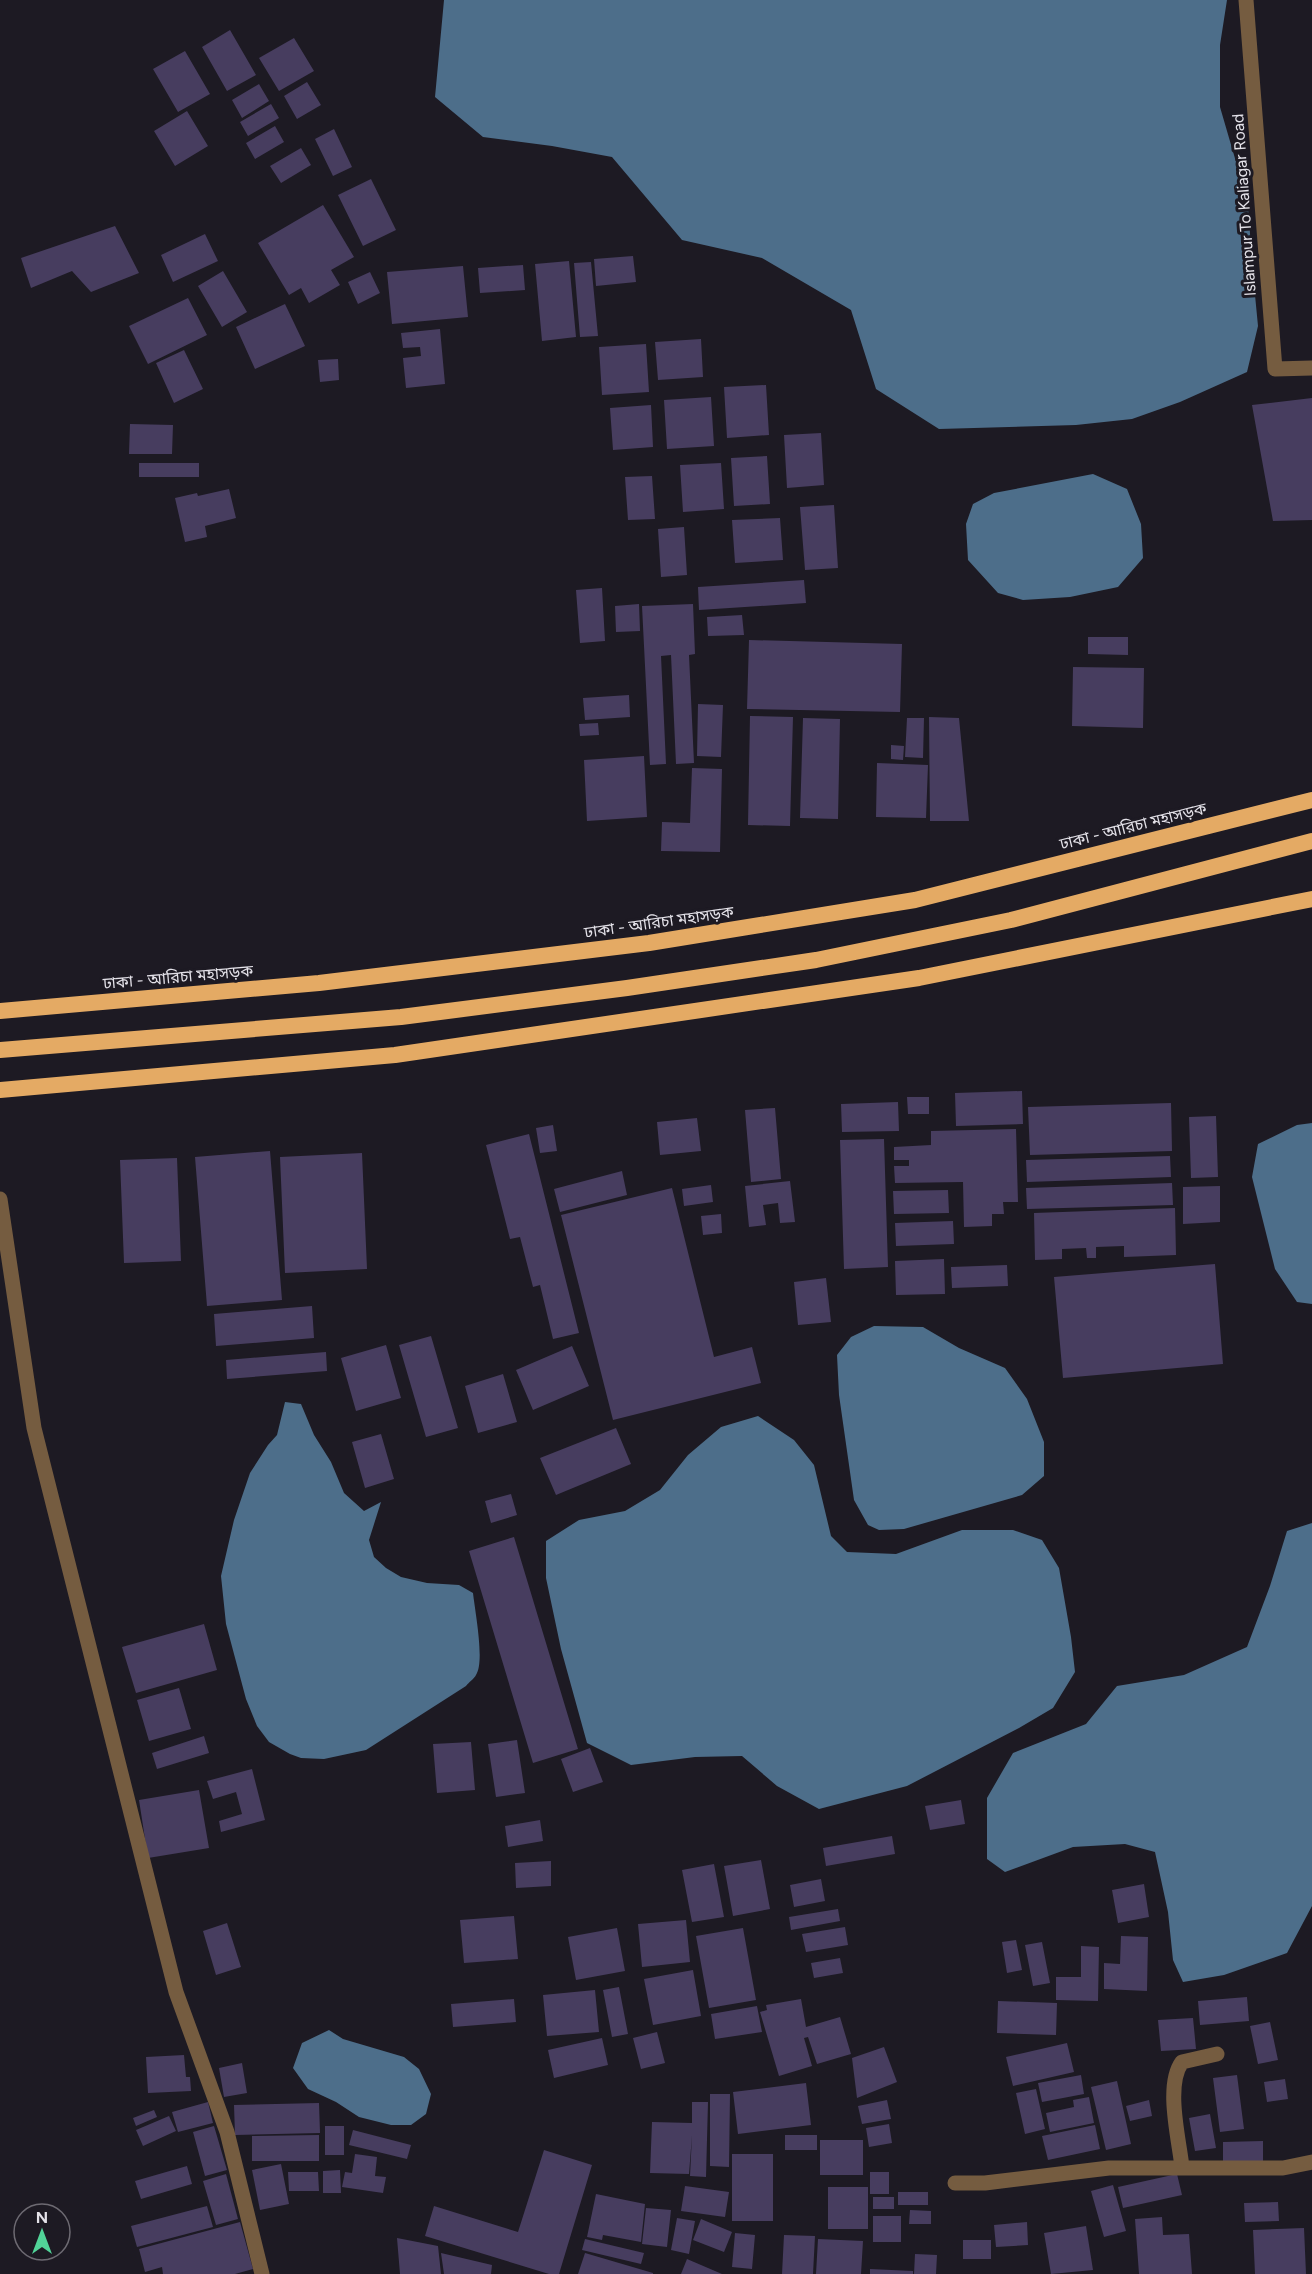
<svg xmlns="http://www.w3.org/2000/svg" width="1312" height="2274" font-family="Figtree,'Noto Sans Bengali',sans-serif">
  <style>
    .water { fill: #4d6e8a }
    .building { fill: #473d5f }
    .lines { fill: none; stroke-linecap: round; stroke-linejoin: round }
    .minor { stroke: #755c40; stroke-width: 15 }
    .trunk { stroke: #e4aa64; stroke-width: 16 }
    .labels { text-anchor: middle; dominant-baseline: central; stroke-width: 6; stroke-linejoin: round; paint-order: stroke }
    .street-label { font-size: 16px; fill: #e4e2e9; stroke: #1d1a23 }
  </style>
  <rect width="100%" height="100%" fill="#1d1a23"/>
  <path class="water" d="M 444,0 L 1227,0 L 1220,45 L 1220,107 L 1248,203 L 1252,264 L 1258,326 L 1247,372 L 1180,402 L 1132,419 L 1076,425 L 939,429 L 876,389 L 851,310 L 762,258 L 682,240 L 612,157 L 552,146 L 483,137 L 435,97 Z
    M 1093,474 L 1127,489 L 1141,524 L 1143,558 L 1118,587 L 1070,597 L 1023,600 L 998,593 L 968,560 L 966,524 L 973,504 L 994,493 Z
    M 1312,1123 L 1312,1304 L 1297,1302 L 1275,1269 L 1252,1177 L 1258,1144 L 1297,1125 Z
    M 874,1326 L 923,1327 L 959,1348 L 1005,1368 L 1027,1399 L 1044,1442 L 1044,1476 L 1022,1495 L 904,1529 L 879,1530 L 868,1525 L 854,1500 L 839,1395 L 837,1355 L 851,1337 Z
    M 285,1402 L 301,1404 L 314,1435 L 331,1462 L 344,1493 L 364,1511 L 381,1502 L 369,1540 L 374,1557 L 386,1568 L 401,1577 L 427,1583 L 459,1585 L 473,1593 C 475,1611 485,1662 476,1675 C 474,1679 469,1682 466,1686 L 366,1750 L 324,1759 L 301,1758 L 290,1754 L 269,1742 L 257,1726 L 246,1699 L 226,1624 L 221,1576 L 234,1520 L 250,1473 L 268,1445 L 277,1435 Z
    M 758,1416 L 794,1440 L 814,1465 L 831,1536 L 847,1552 L 896,1554 L 962,1530 L 1013,1530 L 1042,1540 L 1059,1568 L 1071,1637 L 1075,1672 L 1053,1708 L 1019,1728 L 907,1786 L 819,1809 L 777,1786 L 742,1756 L 695,1757 L 631,1765 L 587,1743 L 561,1649 L 546,1578 L 546,1541 L 579,1520 L 625,1511 L 660,1490 L 688,1455 L 721,1427 Z
    M 1312,1523 L 1312,1906 L 1287,1953 L 1224,1975 L 1183,1982 L 1173,1960 L 1168,1912 L 1155,1852 L 1125,1844 L 1073,1847 L 1005,1872 L 987,1859 L 987,1798 L 1013,1753 L 1086,1724 L 1117,1686 L 1184,1675 L 1247,1647 L 1270,1586 L 1287,1531 Z
    M 329,2030 L 343,2039 L 404,2057 L 419,2069 L 431,2094 L 426,2114 L 411,2125 L 391,2125 L 359,2117 L 336,2102 L 308,2089 L 293,2068 L 302,2043 Z"/>
  <path class="building" d="M 230,30 L 256,75 L 227,91 L 202,47 Z
    M 294,38 L 314,71 L 279,91 L 259,58 Z
    M 185,51 L 210,94 L 178,112 L 153,69 Z
    M 307,82 L 321,105 L 297,119 L 284,96 Z
    M 259,84 L 269,101 L 242,118 L 232,100 Z
    M 271,104 L 279,118 L 248,136 L 240,122 Z
    M 187,111 L 208,146 L 175,166 L 154,131 Z
    M 275,126 L 284,142 L 255,159 L 246,143 Z
    M 334,129 L 352,167 L 333,176 L 315,139 Z
    M 301,148 L 311,165 L 281,183 L 270,166 Z
    M 371,179 L 396,230 L 363,246 L 338,195 Z
    M 323,205 L 354,257 L 331,270 L 340,285 L 309,303 L 301,288 L 289,295 L 258,243 Z
    M 115,226 L 139,273 L 91,292 L 72,271 L 31,288 L 21,258 Z
    M 205,234 L 218,261 L 173,282 L 161,255 Z
    M 633,256 L 636,282 L 596,286 L 594,259 Z
    M 569,261 L 576,337 L 542,341 L 535,264 Z
    M 591,262 L 598,336 L 580,337 L 574,263 Z
    M 523,265 L 525,290 L 480,293 L 478,268 Z
    M 463,266 L 468,317 L 392,324 L 387,272 Z
    M 223,271 L 247,312 L 222,327 L 198,286 Z
    M 370,272 L 380,293 L 358,304 L 348,282 Z
    M 188,298 L 207,335 L 148,364 L 129,326 Z
    M 285,304 L 305,346 L 255,369 L 236,327 Z
    M 440,329 L 445,384 L 406,388 L 403,358 L 421,356 L 420,347 L 403,348 L 401,333 Z
    M 701,339 L 703,377 L 658,380 L 655,342 Z
    M 646,344 L 649,392 L 602,395 L 599,347 Z
    M 184,350 L 203,389 L 174,403 L 156,363 Z
    M 338,359 L 339,380 L 320,382 L 318,360 Z
    M 766,385 L 769,435 L 727,438 L 724,387 Z
    M 711,397 L 714,446 L 667,449 L 664,400 Z
    M 1312,398 L 1312,520 L 1273,521 L 1252,405 Z
    M 651,405 L 653,447 L 613,450 L 610,408 Z
    M 130,424 L 173,425 L 172,454 L 129,454 Z
    M 821,433 L 824,485 L 787,488 L 784,435 Z
    M 767,456 L 770,504 L 734,506 L 731,458 Z
    M 139,463 L 199,463 L 199,477 L 139,477 Z
    M 721,463 L 724,509 L 683,512 L 680,465 Z
    M 652,476 L 655,519 L 628,520 L 625,477 Z
    M 229,489 L 236,518 L 205,526 L 207,537 L 185,542 L 175,498 L 197,493 L 198,496 Z
    M 834,505 L 838,568 L 805,570 L 800,507 Z
    M 780,518 L 783,560 L 735,563 L 732,520 Z
    M 684,527 L 687,575 L 661,577 L 658,529 Z
    M 804,580 L 806,603 L 699,610 L 698,587 Z
    M 602,588 L 605,641 L 580,643 L 576,590 Z
    M 639,604 L 640,631 L 616,632 L 615,606 Z
    M 693,604 L 695,654 L 689,655 L 694,763 L 676,764 L 671,655 L 661,656 L 666,764 L 650,765 L 642,606 Z
    M 742,615 L 744,635 L 708,636 L 707,617 Z
    M 1088,637 L 1128,637 L 1128,655 L 1088,654 Z
    M 749,640 L 902,644 L 900,712 L 747,709 Z
    M 1073,667 L 1144,668 L 1143,728 L 1072,726 Z
    M 629,695 L 630,717 L 585,720 L 583,698 Z
    M 698,704 L 723,705 L 721,757 L 697,756 Z
    M 750,716 L 793,717 L 790,826 L 748,825 Z
    M 929,717 L 959,718 L 969,821 L 930,821 Z
    M 803,718 L 840,719 L 838,819 L 800,818 Z
    M 907,718 L 924,718 L 923,758 L 905,757 Z
    M 598,723 L 599,735 L 580,736 L 579,724 Z
    M 891,745 L 904,746 L 903,760 L 891,759 Z
    M 644,756 L 647,817 L 587,821 L 584,760 Z
    M 877,763 L 928,765 L 926,818 L 876,817 Z
    M 692,768 L 722,769 L 720,852 L 661,851 L 662,822 L 690,823 Z
    M 1022,1091 L 1023,1124 L 956,1126 L 955,1093 Z
    M 907,1097 L 929,1097 L 929,1114 L 908,1114 Z
    M 898,1102 L 899,1131 L 842,1132 L 841,1104 Z
    M 1171,1103 L 1172,1151 L 1030,1155 L 1028,1107 Z
    M 775,1108 L 781,1179 L 751,1182 L 745,1110 Z
    M 1216,1116 L 1218,1177 L 1191,1178 L 1189,1117 Z
    M 697,1118 L 701,1151 L 660,1155 L 657,1122 Z
    M 553,1125 L 557,1151 L 540,1153 L 536,1128 Z
    M 1016,1129 L 1018,1202 L 1003,1202 L 1004,1214 L 992,1214 L 992,1226 L 964,1227 L 963,1182 L 895,1183 L 894,1166 L 909,1166 L 909,1160 L 894,1160 L 894,1147 L 931,1145 L 931,1131 Z
    M 529,1134 L 579,1333 L 553,1339 L 540,1285 L 533,1287 L 520,1237 L 510,1239 L 486,1145 Z
    M 884,1139 L 888,1267 L 844,1269 L 840,1140 Z
    M 270,1151 L 282,1300 L 207,1306 L 195,1157 Z
    M 362,1153 L 367,1269 L 285,1273 L 280,1157 Z
    M 1170,1156 L 1171,1177 L 1027,1182 L 1026,1160 Z
    M 177,1158 L 181,1261 L 124,1263 L 120,1160 Z
    M 622,1171 L 627,1195 L 560,1212 L 554,1189 Z
    M 790,1181 L 795,1222 L 780,1223 L 778,1203 L 763,1205 L 766,1225 L 749,1227 L 745,1186 Z
    M 1172,1183 L 1173,1205 L 1027,1209 L 1026,1188 Z
    M 711,1185 L 713,1202 L 684,1206 L 682,1189 Z
    M 1220,1186 L 1220,1222 L 1183,1224 L 1183,1187 Z
    M 672,1188 L 714,1357 L 752,1347 L 761,1383 L 613,1420 L 561,1215 Z
    M 948,1190 L 949,1213 L 894,1214 L 893,1191 Z
    M 1175,1208 L 1176,1255 L 1124,1257 L 1124,1246 L 1096,1247 L 1096,1258 L 1087,1258 L 1086,1248 L 1062,1249 L 1062,1259 L 1035,1260 L 1034,1213 Z
    M 721,1214 L 722,1233 L 703,1235 L 701,1216 Z
    M 953,1221 L 954,1244 L 896,1246 L 895,1223 Z
    M 944,1259 L 945,1294 L 896,1295 L 895,1261 Z
    M 1215,1264 L 1223,1364 L 1063,1378 L 1054,1277 Z
    M 1007,1265 L 1008,1286 L 952,1288 L 951,1267 Z
    M 826,1278 L 831,1322 L 798,1325 L 794,1282 Z
    M 312,1306 L 314,1338 L 216,1346 L 214,1314 Z
    M 431,1336 L 458,1428 L 426,1437 L 399,1345 Z
    M 386,1345 L 401,1398 L 356,1411 L 341,1358 Z
    M 572,1346 L 589,1386 L 533,1410 L 516,1370 Z
    M 326,1352 L 327,1371 L 227,1379 L 226,1360 Z
    M 503,1374 L 517,1422 L 478,1433 L 465,1386 Z
    M 616,1428 L 631,1464 L 556,1495 L 540,1458 Z
    M 381,1434 L 394,1479 L 365,1488 L 352,1442 Z
    M 511,1494 L 517,1515 L 491,1523 L 485,1501 Z
    M 514,1537 L 578,1749 L 533,1763 L 469,1551 Z
    M 204,1624 L 217,1670 L 136,1693 L 122,1647 Z
    M 179,1688 L 191,1729 L 149,1741 L 137,1700 Z
    M 204,1736 L 209,1753 L 157,1769 L 152,1753 Z
    M 517,1740 L 525,1793 L 496,1797 L 488,1744 Z
    M 471,1742 L 475,1790 L 437,1793 L 433,1744 Z
    M 590,1748 L 603,1782 L 573,1792 L 561,1759 Z
    M 252,1769 L 265,1820 L 221,1832 L 219,1821 L 242,1814 L 236,1792 L 213,1799 L 207,1781 Z
    M 199,1790 L 209,1848 L 148,1858 L 139,1800 Z
    M 961,1800 L 965,1824 L 930,1830 L 925,1806 Z
    M 540,1820 L 543,1841 L 508,1847 L 505,1826 Z
    M 892,1836 L 895,1854 L 826,1866 L 823,1848 Z
    M 761,1860 L 770,1909 L 733,1916 L 724,1866 Z
    M 551,1861 L 551,1886 L 516,1888 L 515,1863 Z
    M 714,1864 L 724,1917 L 692,1922 L 682,1870 Z
    M 821,1879 L 825,1901 L 794,1907 L 790,1885 Z
    M 1144,1884 L 1149,1917 L 1118,1923 L 1112,1890 Z
    M 838,1909 L 840,1921 L 791,1930 L 789,1917 Z
    M 514,1916 L 518,1959 L 464,1963 L 460,1920 Z
    M 686,1920 L 690,1962 L 642,1967 L 638,1924 Z
    M 227,1923 L 241,1967 L 216,1975 L 203,1931 Z
    M 845,1927 L 848,1945 L 806,1952 L 802,1934 Z
    M 617,1928 L 625,1971 L 576,1980 L 568,1937 Z
    M 743,1928 L 756,2000 L 709,2008 L 696,1936 Z
    M 1121,1936 L 1148,1937 L 1147,1991 L 1104,1989 L 1104,1963 L 1120,1964 Z
    M 1016,1940 L 1022,1970 L 1007,1973 L 1002,1942 Z
    M 1042,1942 L 1050,1983 L 1033,1986 L 1025,1945 Z
    M 1081,1946 L 1099,1947 L 1098,2001 L 1056,2000 L 1056,1977 L 1081,1977 Z
    M 840,1958 L 843,1973 L 814,1978 L 811,1963 Z
    M 693,1970 L 701,2016 L 653,2025 L 644,1979 Z
    M 619,1987 L 628,2034 L 612,2037 L 603,1990 Z
    M 595,1990 L 599,2032 L 547,2036 L 543,1995 Z
    M 1247,1997 L 1249,2021 L 1200,2025 L 1198,2001 Z
    M 514,1999 L 516,2022 L 453,2027 L 451,2004 Z
    M 801,1999 L 806,2027 L 840,2017 L 851,2054 L 817,2064 L 808,2037 L 804,2038 L 812,2066 L 779,2076 L 760,2012 L 767,2010 L 766,2005 Z
    M 998,2001 L 1057,2003 L 1056,2035 L 997,2033 Z
    M 757,2006 L 762,2032 L 715,2039 L 711,2014 Z
    M 1193,2018 L 1196,2049 L 1161,2051 L 1158,2020 Z
    M 1270,2022 L 1278,2060 L 1258,2064 L 1250,2026 Z
    M 657,2032 L 665,2063 L 641,2069 L 633,2038 Z
    M 602,2038 L 608,2065 L 554,2078 L 548,2050 Z
    M 1067,2043 L 1074,2072 L 1013,2086 L 1006,2057 Z
    M 884,2047 L 897,2082 L 857,2098 L 852,2058 Z
    M 184,2055 L 186,2077 L 190,2077 L 191,2091 L 148,2093 L 146,2057 Z
    M 242,2063 L 247,2093 L 224,2097 L 219,2068 Z
    M 1081,2075 L 1084,2094 L 1042,2102 L 1038,2083 Z
    M 1237,2075 L 1244,2129 L 1220,2132 L 1213,2078 Z
    M 1285,2079 L 1288,2099 L 1267,2102 L 1264,2082 Z
    M 1117,2081 L 1131,2144 L 1106,2150 L 1091,2087 Z
    M 806,2083 L 811,2125 L 738,2134 L 733,2092 Z
    M 1036,2089 L 1045,2129 L 1025,2134 L 1016,2093 Z
    M 710,2094 L 730,2094 L 729,2167 L 710,2166 Z
    M 1089,2097 L 1094,2123 L 1050,2132 L 1046,2113 L 1074,2107 L 1073,2100 Z
    M 887,2100 L 891,2119 L 862,2124 L 858,2106 Z
    M 1149,2100 L 1152,2116 L 1130,2121 L 1126,2106 Z
    M 208,2102 L 213,2123 L 178,2132 L 172,2112 Z
    M 692,2102 L 708,2102 L 706,2177 L 690,2176 L 692,2135 L 689,2174 L 650,2173 L 652,2122 L 692,2123 Z
    M 319,2103 L 320,2133 L 235,2135 L 234,2105 Z
    M 154,2110 L 157,2117 L 136,2126 L 133,2118 Z
    M 1210,2114 L 1216,2148 L 1195,2151 L 1189,2118 Z
    M 169,2116 L 176,2131 L 143,2146 L 136,2130 Z
    M 889,2124 L 892,2143 L 869,2147 L 866,2128 Z
    M 1095,2125 L 1100,2149 L 1048,2160 L 1042,2136 Z
    M 214,2126 L 227,2170 L 205,2176 L 193,2132 Z
    M 325,2126 L 344,2126 L 344,2155 L 325,2155 Z
    M 353,2130 L 411,2145 L 407,2159 L 349,2145 Z
    M 319,2135 L 319,2161 L 252,2161 L 252,2136 Z
    M 785,2135 L 817,2135 L 817,2150 L 785,2150 Z
    M 820,2140 L 863,2140 L 863,2175 L 820,2175 Z
    M 1263,2141 L 1263,2161 L 1223,2161 L 1223,2142 Z
    M 544,2150 L 592,2165 L 559,2274 L 549,2274 L 425,2236 L 434,2206 L 518,2232 Z
    M 355,2154 L 377,2157 L 375,2176 L 386,2177 L 383,2193 L 342,2187 L 345,2172 L 352,2173 Z
    M 732,2154 L 773,2154 L 773,2221 L 732,2221 Z
    M 281,2164 L 289,2204 L 260,2210 L 252,2170 Z
    M 187,2166 L 192,2184 L 141,2199 L 135,2181 Z
    M 340,2170 L 341,2193 L 323,2193 L 323,2171 Z
    M 288,2172 L 318,2172 L 319,2191 L 289,2191 Z
    M 870,2172 L 889,2172 L 889,2194 L 870,2194 Z
    M 226,2174 L 238,2219 L 216,2225 L 203,2181 Z
    M 1177,2174 L 1182,2195 L 1123,2208 L 1118,2187 Z
    M 1113,2185 L 1126,2231 L 1104,2237 L 1091,2191 Z
    M 685,2186 L 729,2192 L 725,2217 L 681,2211 Z
    M 828,2187 L 868,2187 L 868,2229 L 828,2229 Z
    M 898,2192 L 928,2192 L 928,2205 L 898,2205 Z
    M 596,2194 L 645,2204 L 641,2242 L 603,2235 L 602,2240 L 587,2237 Z
    M 873,2197 L 894,2197 L 894,2209 L 873,2209 Z
    M 1278,2202 L 1279,2221 L 1245,2222 L 1244,2203 Z
    M 207,2206 L 213,2227 L 137,2247 L 131,2226 Z
    M 646,2208 L 671,2210 L 667,2247 L 642,2244 Z
    M 910,2210 L 931,2211 L 931,2224 L 909,2224 Z
    M 873,2216 L 901,2216 L 901,2242 L 873,2242 Z
    M 1162,2217 L 1163,2235 L 1189,2234 L 1192,2274 L 1139,2274 L 1135,2219 Z
    M 677,2218 L 695,2221 L 689,2254 L 671,2250 Z
    M 701,2219 L 732,2232 L 724,2252 L 693,2240 Z
    M 240,2222 L 253,2269 L 235,2274 L 163,2274 L 162,2267 L 145,2272 L 139,2249 Z
    M 1027,2222 L 1028,2245 L 996,2247 L 994,2225 Z
    M 1086,2226 L 1093,2270 L 1051,2274 L 1044,2233 Z
    M 1304,2228 L 1306,2274 L 1255,2274 L 1253,2230 Z
    M 735,2233 L 755,2235 L 752,2269 L 732,2267 Z
    M 784,2235 L 815,2236 L 813,2274 L 782,2274 Z
    M 397,2238 L 438,2246 L 441,2274 L 400,2274 Z
    M 585,2239 L 644,2253 L 641,2264 L 582,2250 Z
    M 818,2239 L 863,2241 L 861,2274 L 816,2274 Z
    M 963,2240 L 991,2240 L 991,2259 L 963,2259 Z
    M 441,2253 L 492,2265 L 491,2274 L 444,2274 Z
    M 585,2253 L 653,2273 L 653,2274 L 578,2274 Z
    M 915,2254 L 937,2255 L 936,2274 L 914,2274 Z
    M 687,2259 L 722,2274 L 681,2274 Z
    M 870,2269 L 913,2271 L 913,2274 L 870,2274 Z"/>
  <g class="lines">
    <path class="minor" d="M 1246,0 L 1275,369 L 1312,368
      M 0,1199 L 34,1428 L 176,1992 L 227,2132 L 262,2274
      M 1182,2167 C 1179,2139 1165,2085 1182,2062 L 1217,2054
      M 955,2183 L 985,2183 L 1109,2168 L 1283,2168 L 1312,2162"/>
    <path class="trunk" d="M 0,1011 L 319,983 L 649,943 L 915,900 L 1312,800
      M 0,1050 L 401,1017 L 627,988 L 816,960 L 1011,920 L 1312,841
      M 0,1090 L 395,1055 L 919,978 L 1312,899"/>
  </g>
  <g class="labels">
    <g class="street-label">
      <text transform="translate(1244 205) rotate(-94)">Islampur To Kaliagar Road</text>
      <text transform="translate(1133 826) rotate(-14)">ঢাকা - আরিচা মহাসড়ক</text>
      <text transform="translate(659 922) rotate(-8)">ঢাকা - আরিচা মহাসড়ক</text>
      <text transform="translate(178 977) rotate(-5)">ঢাকা - আরিচা মহাসড়ক</text>
    </g>
  </g>
  <g transform="translate(42 2232)"><circle r="28" fill="#1d1a23" stroke="#6d6a72" stroke-width="1.5"/>
  <path d="M0-4.5L10 22L0 15L-10 22Z" fill="#51d398"/>
  <text y="-9" font-size="16" font-weight="bold" text-anchor="middle" fill="#e4e2e9">N</text>
  </g>
</svg>
